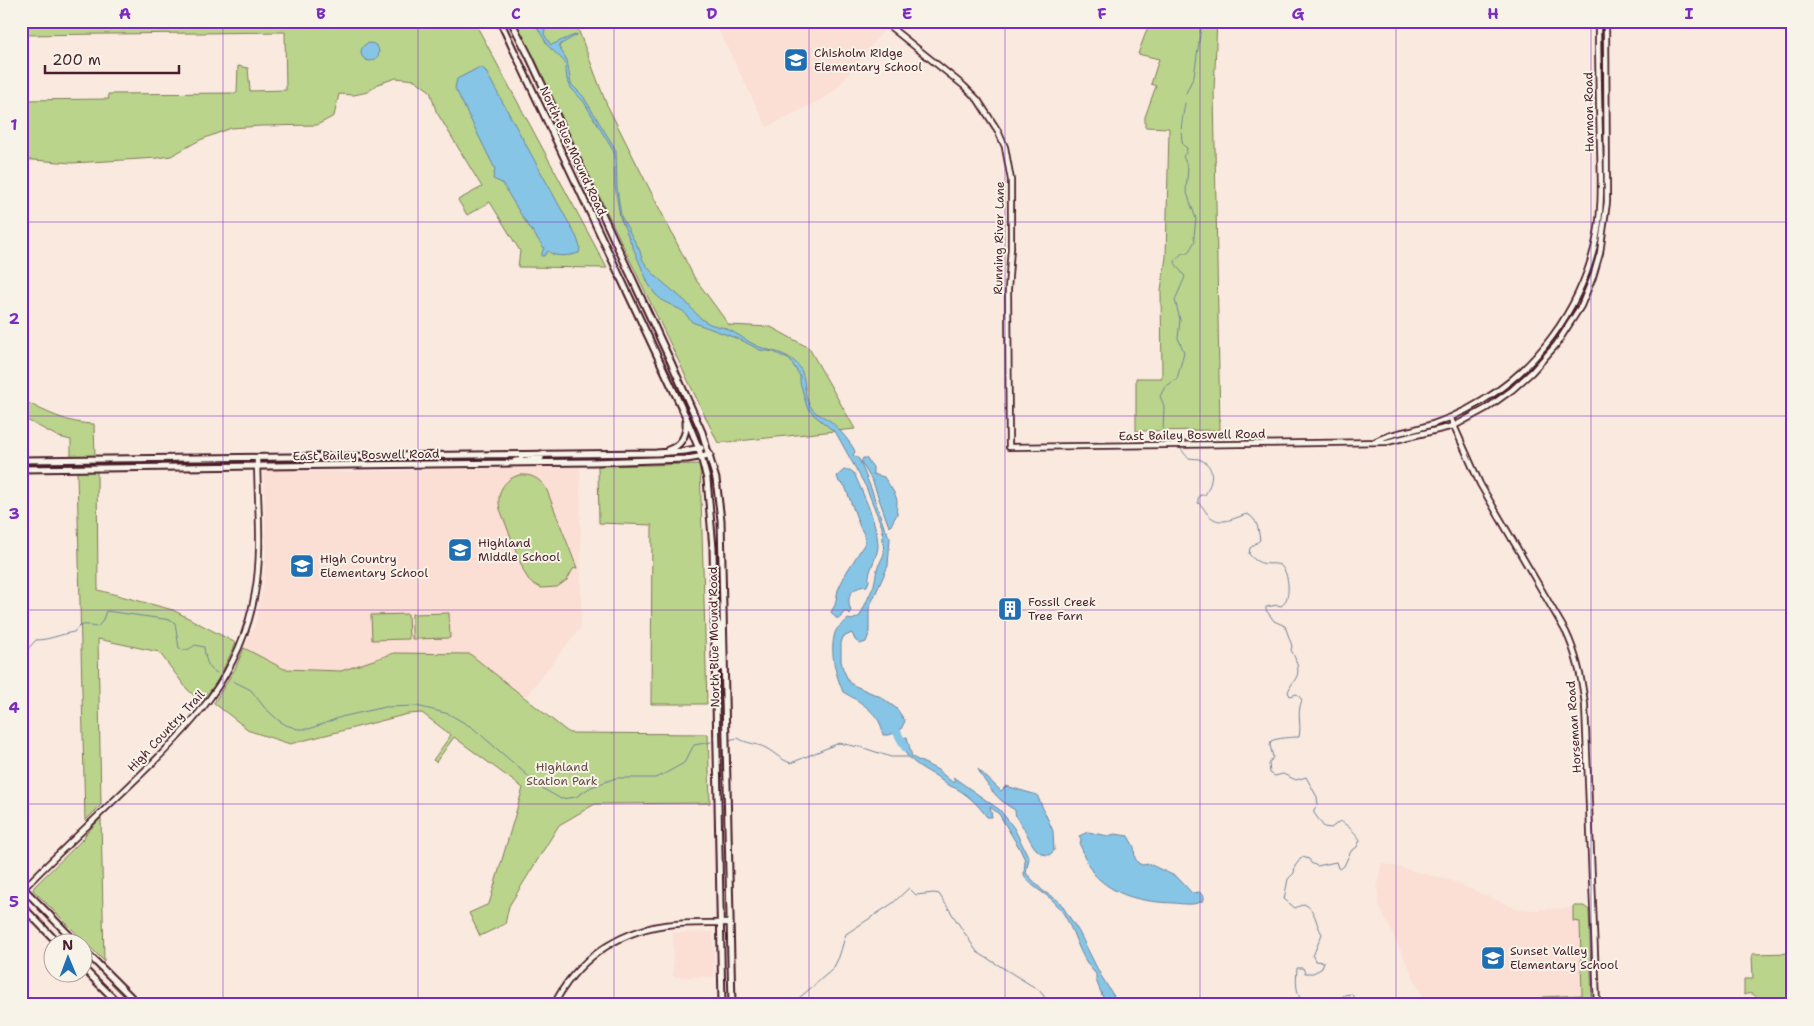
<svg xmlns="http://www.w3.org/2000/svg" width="1814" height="1026" font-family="'Shantell Sans',sans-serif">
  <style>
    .built { fill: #fbded4 }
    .green { fill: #bad48b; stroke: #827a5b }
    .water { fill: #86c5e6; stroke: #6e839b }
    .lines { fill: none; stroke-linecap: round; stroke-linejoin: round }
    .stream { stroke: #6e839b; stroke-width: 1 }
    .river { stroke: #86c5e6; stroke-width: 8 }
    .tertiary-casing { stroke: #4a1f2b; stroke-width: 8 }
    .secondary-casing { stroke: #4a1f2b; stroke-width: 9 }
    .tertiary { stroke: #f7f3e8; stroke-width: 4.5 }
    .secondary { stroke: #f7f3e8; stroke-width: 5 }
    .grid { fill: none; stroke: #7b2cbf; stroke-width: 1; stroke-opacity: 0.55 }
    .labels { text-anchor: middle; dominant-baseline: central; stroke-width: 4; stroke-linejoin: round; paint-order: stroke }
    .poi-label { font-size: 12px; fill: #4a1f2b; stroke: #f7f3e8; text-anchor: start }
    .street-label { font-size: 12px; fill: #4a1f2b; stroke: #f7f3e8 }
    .park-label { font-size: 12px; fill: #664c43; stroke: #f7f3e8 }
    .neatline { fill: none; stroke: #7b2cbf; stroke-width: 2 }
    .grid-label { font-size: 16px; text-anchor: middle; font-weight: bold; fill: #7b2cbf }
  </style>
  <rect width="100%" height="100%" fill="#f9e9df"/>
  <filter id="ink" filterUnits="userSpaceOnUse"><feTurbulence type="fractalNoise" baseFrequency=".02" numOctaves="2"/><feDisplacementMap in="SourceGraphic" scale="10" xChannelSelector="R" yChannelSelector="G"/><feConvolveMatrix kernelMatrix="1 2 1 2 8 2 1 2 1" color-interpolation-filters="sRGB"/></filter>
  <g filter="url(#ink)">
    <path class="built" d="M 714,21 L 874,21 L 884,30 L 835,90 L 824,98 L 767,127 Z
      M 580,467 L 581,627 L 525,697 L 470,654 L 394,653 L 341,671 L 284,669 L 244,648 L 255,626 L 264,584 L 266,547 L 264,473 L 270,469 L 338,472 Z
      M 1382,863 L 1452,881 L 1515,908 L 1530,910 L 1573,908 L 1573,921 L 1580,921 L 1582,996 L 1543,997 L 1543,1005 L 1427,1005 L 1379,905 L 1377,886 Z
      M 713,932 L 714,977 L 673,977 L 673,933 Z"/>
    <path class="green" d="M 21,21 L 474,21 L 607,268 L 518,267 L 520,251 L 490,202 L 467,215 L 458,200 L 482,187 L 436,111 L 430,91 L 415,80 L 396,78 L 378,84 L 368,92 L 354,95 L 339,94 L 334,116 L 317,125 L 261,126 L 231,128 L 200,140 L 171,156 L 158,158 L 72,163 L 21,159 L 21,100 L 109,99 L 108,94 L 237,93 L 238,66 L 248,68 L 250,91 L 286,90 L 285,32 L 21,35 Z
      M 515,21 L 575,21 L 606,103 L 694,277 L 729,325 L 771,327 L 809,348 L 855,429 L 718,443 Z
      M 1150,21 L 1217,21 L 1214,91 L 1220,430 L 1136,431 L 1136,378 L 1162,378 L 1161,290 L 1166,257 L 1169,128 L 1145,127 L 1145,117 L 1156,86 L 1151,84 L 1159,59 L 1138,54 Z
      M 21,399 C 43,411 69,424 94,424 L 95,457 L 71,456 L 71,440 L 59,437 L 21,417 Z
      M 700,464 L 707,704 L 651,704 L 652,525 L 599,523 L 598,466 Z
      M 97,471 L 98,590 L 173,610 L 236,643 L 217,682 L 201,702 L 187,689 L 159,652 L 98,639 L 101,805 L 85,821 L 77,472 Z
      M 519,475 C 531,474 539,478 546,488 L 577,568 L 573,569 L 567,580 L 557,587 L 541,588 L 530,582 L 524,572 L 500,509 C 496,493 503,480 519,475 Z
      M 449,613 L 450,638 L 412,639 L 412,614 Z
      M 408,614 L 409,639 L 372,640 L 371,615 Z
      M 244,648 L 284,669 L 341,671 L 394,653 L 470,654 L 569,733 L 708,734 L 710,803 L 595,804 L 559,825 L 509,906 L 505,924 L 480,936 L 469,913 L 489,904 L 523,788 L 454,737 L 436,762 L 433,760 L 451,735 L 422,713 L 408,714 L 290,744 L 250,731 L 214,703 L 235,669 Z
      M 101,818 L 104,961 L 33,890 L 34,887 L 85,837 L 85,835 Z
      M 1573,906 L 1584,906 L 1589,910 L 1592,1005 L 1543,1005 L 1543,997 L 1582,995 L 1580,922 L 1573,921 Z
      M 1793,953 L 1793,1005 L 1757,1005 C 1759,996 1752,991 1744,995 L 1744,979 L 1753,979 L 1752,954 Z"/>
    <path class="water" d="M 532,21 L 541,21 L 545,31 L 544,34 L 551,45 L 577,34 L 577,35 L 561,44 L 559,47 L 567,60 L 571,84 L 583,96 L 616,150 L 617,188 L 621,216 L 640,251 C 642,270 674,290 687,303 C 693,310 698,317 706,322 C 712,326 721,326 727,329 C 738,334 747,341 757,346 C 771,352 783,351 795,362 C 809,374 801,393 811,407 C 815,414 823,416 829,420 C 835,424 854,446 855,452 L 853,455 L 859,459 L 872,491 L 884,527 L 890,538 L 888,566 L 869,608 L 869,634 L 866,642 L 860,644 L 855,640 L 852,633 L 843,637 L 841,643 L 841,661 L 843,669 L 849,682 L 853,685 L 881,697 L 897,709 L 905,721 L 900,731 L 889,735 L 883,735 C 882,714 859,701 843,692 C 836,675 829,652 835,633 C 837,626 844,624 848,619 L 852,620 L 860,616 L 874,585 L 877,569 L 884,554 L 882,527 L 866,487 L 836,433 L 814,415 L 807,407 L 800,382 L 800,376 L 790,360 L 774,352 L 760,350 L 741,340 L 692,322 L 683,311 L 663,301 L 655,294 L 648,283 L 620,217 L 615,186 L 614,152 L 584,102 L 571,88 L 567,79 L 565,62 L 548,46 L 537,27 Z
      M361 52a9 9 0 1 1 18 0a9 9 0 1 1-18 0Z
      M 480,67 L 485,70 L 577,238 L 580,247 L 579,253 C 569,256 555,258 548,251 L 544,256 L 541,256 L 544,248 L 523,218 L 502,183 L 493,179 L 495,169 L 455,88 L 457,79 Z
      M 863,458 L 866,458 L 873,467 L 873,474 L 884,477 C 888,484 896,493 897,501 C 897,506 896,509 897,514 L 890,527 L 888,524 L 873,482 L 861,462 Z
      M 844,470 L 850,470 L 854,473 C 863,494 878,524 878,547 C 877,558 867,573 869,581 L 867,586 C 852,587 845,596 851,611 L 850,614 L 847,612 L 844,612 L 840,618 L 836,618 L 831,612 L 835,605 L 838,590 L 846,573 L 865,543 L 864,534 L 860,527 L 845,486 L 839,482 L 837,476 Z
      M 907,737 L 912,757 L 938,770 L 952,782 L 955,782 L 953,777 L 1000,810 L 1014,828 L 1029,858 L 1026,873 L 1043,891 L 1059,901 L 1063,907 L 1079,932 L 1100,974 L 1113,995 L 1122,1005 L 1106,1005 L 1096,980 L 1096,974 C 1077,956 1075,926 1058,906 C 1049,894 1033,890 1024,875 L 1025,860 L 1020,849 L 999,814 L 990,807 L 992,817 L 987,817 C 979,806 970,797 959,790 C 956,788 952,787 948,785 C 944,783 940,779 936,776 C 920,767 904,759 899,739 Z
      M 978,769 L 1001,791 L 1006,786 L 1037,795 L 1053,831 L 1054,851 L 1049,855 C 1034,855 1030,838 1023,827 C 1019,820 1015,818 1015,810 C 999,802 986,785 978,769 Z
      M 1088,832 L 1108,836 L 1115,834 L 1128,836 L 1134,847 L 1135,858 L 1138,863 L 1142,865 L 1149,864 L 1177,877 L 1192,893 L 1199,892 L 1204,896 L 1204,900 C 1196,906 1184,904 1174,903 C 1144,902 1114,897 1093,873 C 1087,865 1085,854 1080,845 L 1081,839 L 1079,836 Z"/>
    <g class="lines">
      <path class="stream" d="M 1186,93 L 1194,76 L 1202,21
        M 1172,443 L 1165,437 L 1163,433 L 1164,406 L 1160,396 L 1165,387 L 1177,379 L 1184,352 L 1178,338 L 1180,320 L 1175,300 L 1185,277 C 1182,271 1176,268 1175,261 L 1182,253 L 1188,253 L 1195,241 L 1194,236 L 1196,219 L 1186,190 L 1188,168 L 1183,156 L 1186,153 L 1187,148 L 1183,145 C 1179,131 1183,117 1185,103
        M 1178,446 C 1182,449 1185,456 1189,458 C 1193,459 1198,458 1201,460 C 1217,468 1212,483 1205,495 L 1200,495 L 1198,499 L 1198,503 C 1203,506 1203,508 1206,512 C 1218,528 1231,519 1247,514 C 1258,519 1258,529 1260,540 L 1250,548 L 1249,554 C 1262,570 1273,560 1281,566 C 1289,572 1292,600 1281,606 L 1277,605 L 1266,607 L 1266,610 L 1274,621 L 1285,626 L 1292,646 L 1291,650 C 1295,657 1301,670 1296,678 C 1293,683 1290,686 1288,692 L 1290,696 L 1297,694 L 1302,700 C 1296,715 1302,723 1299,737 C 1292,737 1277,738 1271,741 L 1270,745 L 1273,757 L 1269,764 L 1270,773 L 1275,776 L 1283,774 L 1296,780 L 1306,777 L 1317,797 L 1318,805 L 1314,809 L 1314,813 L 1324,827 L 1331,828 L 1340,821 C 1345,823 1358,835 1360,840 L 1357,847 L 1351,851 L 1344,866 L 1340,869 L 1338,868 L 1336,862 L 1317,866 L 1311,863 L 1309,859 L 1302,857 L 1295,866 L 1294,873 L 1288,879 L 1284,899 L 1295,908 L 1304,904 C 1316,909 1315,923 1322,934 L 1313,956 L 1315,961 L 1324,962 L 1321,969 L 1313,973 L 1305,973 L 1303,968 L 1297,968 C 1296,982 1295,993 1304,1005
        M 91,626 L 97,627 L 102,622 L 106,611 L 171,620 L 175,623 L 179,648 C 185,652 190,649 195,645 L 204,647 C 205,657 207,669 217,673
        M 21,656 L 36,640 C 49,640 61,634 74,632 C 79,626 81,624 89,625
        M 233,681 L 251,690 L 264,707 L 278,720 L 286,725 L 298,729 L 309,729 L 341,717 L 385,707 L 417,706 L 449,714 L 473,728 L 542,788 L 561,799 L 576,797 L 591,787 L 616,778 L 655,778 L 666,773 L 684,763 L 694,745 L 711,742
        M 728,740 L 738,738 C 747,744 756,743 766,748 C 775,753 781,760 791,763 L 839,743 L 864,748 L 891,757 L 908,757
        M 791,1005 L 833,969 L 839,957 L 846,934 L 893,903 L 909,888 L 916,895 L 934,893 L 939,894 L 977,952 L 1039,990 L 1051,1005
        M 1338,1005 L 1344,995 L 1352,994 L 1357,1005"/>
      <path class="river" d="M 892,723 L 905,747"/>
      <defs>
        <path id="tertiary" d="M 883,21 L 964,86 L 978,100 L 998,131 L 1005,147 L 1011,180 L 1011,248 L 1008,289 L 1009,447 L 1387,442 L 1454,426 L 1487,408 L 1512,390 L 1532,372 L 1556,345 L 1581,306 L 1593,277 L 1600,253 L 1607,202 L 1606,21
          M 1451,419 L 1480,484 L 1566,632 C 1577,655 1582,679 1585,705 L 1597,1005
          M 1376,441 C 1391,433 1400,433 1416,429 C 1440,423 1461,414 1482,401 C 1537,368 1578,311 1594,249 C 1603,214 1601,178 1600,143 C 1599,102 1598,62 1598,21
          M 21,891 C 57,854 95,819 132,783 C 190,727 241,676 255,593 C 263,549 257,502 257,457
          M 554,1005 C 575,961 617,932 665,925 C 686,922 709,923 730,923"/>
        <path id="secondary" d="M 500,21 L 686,417 L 699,449 L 707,479 L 713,548 L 722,1005
          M 511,21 L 529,56 L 670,360 L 702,432 L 716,479 L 721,520 L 732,1005
          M 668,450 C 681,446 687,435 686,422
          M 21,460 L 656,453 L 685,451 L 701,448
          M 515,461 L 539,459 L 541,458 L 541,454
          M 21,469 L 593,462 L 687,459 L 710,455
          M 714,623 L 718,623 L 719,627 L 720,662 L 722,668
          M 21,886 L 78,944
          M 21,905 L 59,944
          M 82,948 L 139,1005
          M 82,967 L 120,1005"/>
      </defs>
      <use href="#tertiary" class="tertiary-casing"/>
      <use href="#secondary" class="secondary-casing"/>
      <use href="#tertiary" class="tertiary"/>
      <use href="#secondary" class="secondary"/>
    </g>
  </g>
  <path class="grid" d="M 223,21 L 223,1005M 418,21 L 418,1005M 614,21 L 614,1005M 809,21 L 809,1005M 1005,21 L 1005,1005M 1200,21 L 1200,1005M 1396,21 L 1396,1005M 1591,21 L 1591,1005M 21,222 L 1793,222M 21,416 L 1793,416M 21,610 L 1793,610M 21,804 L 1793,804"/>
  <defs>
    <symbol id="school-square" viewBox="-11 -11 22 22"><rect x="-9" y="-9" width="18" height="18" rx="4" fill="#1f6fb2" stroke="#f7f3e8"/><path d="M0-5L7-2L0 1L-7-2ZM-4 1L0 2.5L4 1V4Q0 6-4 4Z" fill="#fff"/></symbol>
    <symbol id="building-square" viewBox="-11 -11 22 22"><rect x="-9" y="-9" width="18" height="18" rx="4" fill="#1f6fb2" stroke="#f7f3e8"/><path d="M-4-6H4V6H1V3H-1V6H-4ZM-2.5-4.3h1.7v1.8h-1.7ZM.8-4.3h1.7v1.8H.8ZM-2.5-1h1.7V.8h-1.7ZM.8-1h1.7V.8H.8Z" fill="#fff"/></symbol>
  </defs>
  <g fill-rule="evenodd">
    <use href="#school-square" x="782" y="46" width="28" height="28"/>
    <use href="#school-square" x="446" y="536" width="28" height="28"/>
    <use href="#school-square" x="288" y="552" width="28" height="28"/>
    <use href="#building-square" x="996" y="595" width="28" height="28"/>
    <use href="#school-square" x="1479" y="944" width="28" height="28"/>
  </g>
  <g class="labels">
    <g class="poi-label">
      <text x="814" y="53">Chisholm Ridge<tspan x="814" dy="14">Elementary School</tspan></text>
      <text x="478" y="543">Highland<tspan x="478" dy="14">Middle School</tspan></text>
      <text x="320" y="559">High Country<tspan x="320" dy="14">Elementary School</tspan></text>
      <text x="1028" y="602">Fossil Creek<tspan x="1028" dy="14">Tree Farn</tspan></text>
      <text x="1510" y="951">Sunset Valley<tspan x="1510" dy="14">Elementary School</tspan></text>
    </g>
    <g class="street-label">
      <text transform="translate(1589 112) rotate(-91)">Harmon Road</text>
      <text transform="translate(573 151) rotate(65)">North Blue Mound Road</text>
      <text transform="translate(999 238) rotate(-89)">Running River Lane</text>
      <text transform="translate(1192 435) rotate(-1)">East Bailey Boswell Road</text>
      <text transform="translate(366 455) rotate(-1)">East Bailey Boswell Road</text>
      <text transform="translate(714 637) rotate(-91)">North Blue Mound Road</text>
      <text transform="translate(1574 727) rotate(-94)">Horseman Road</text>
      <text transform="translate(166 731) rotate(-47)">High Country Trail</text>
    </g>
    <g class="park-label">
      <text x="562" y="767">Highland<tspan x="562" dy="14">Station Park</tspan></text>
    </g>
  </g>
  <rect width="1814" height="1026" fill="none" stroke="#f7f3e8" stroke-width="55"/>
  <g transform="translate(68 958) rotate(359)"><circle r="24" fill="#f7f3e8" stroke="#b29e9c"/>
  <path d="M0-4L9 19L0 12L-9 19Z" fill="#1f6fb2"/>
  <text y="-8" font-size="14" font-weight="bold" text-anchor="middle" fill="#4a1f2b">N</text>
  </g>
  <path d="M45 65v8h134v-8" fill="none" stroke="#4a1f2b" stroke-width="2.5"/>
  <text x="52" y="65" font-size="15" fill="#4a1f2b" stroke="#f7f3e8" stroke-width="4" paint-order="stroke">200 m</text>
  <rect x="28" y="28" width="1758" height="970" class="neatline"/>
  <g class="grid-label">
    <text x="125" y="19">A</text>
    <text x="321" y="19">B</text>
    <text x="516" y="19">C</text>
    <text x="712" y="19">D</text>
    <text x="907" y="19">E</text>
    <text x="1102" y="19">F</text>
    <text x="1298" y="19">G</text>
    <text x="1493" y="19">H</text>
    <text x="1689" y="19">I</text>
    <text x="14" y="130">1</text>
    <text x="14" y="324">2</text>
    <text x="14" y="519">3</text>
    <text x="14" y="713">4</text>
    <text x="14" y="907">5</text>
  </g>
</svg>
